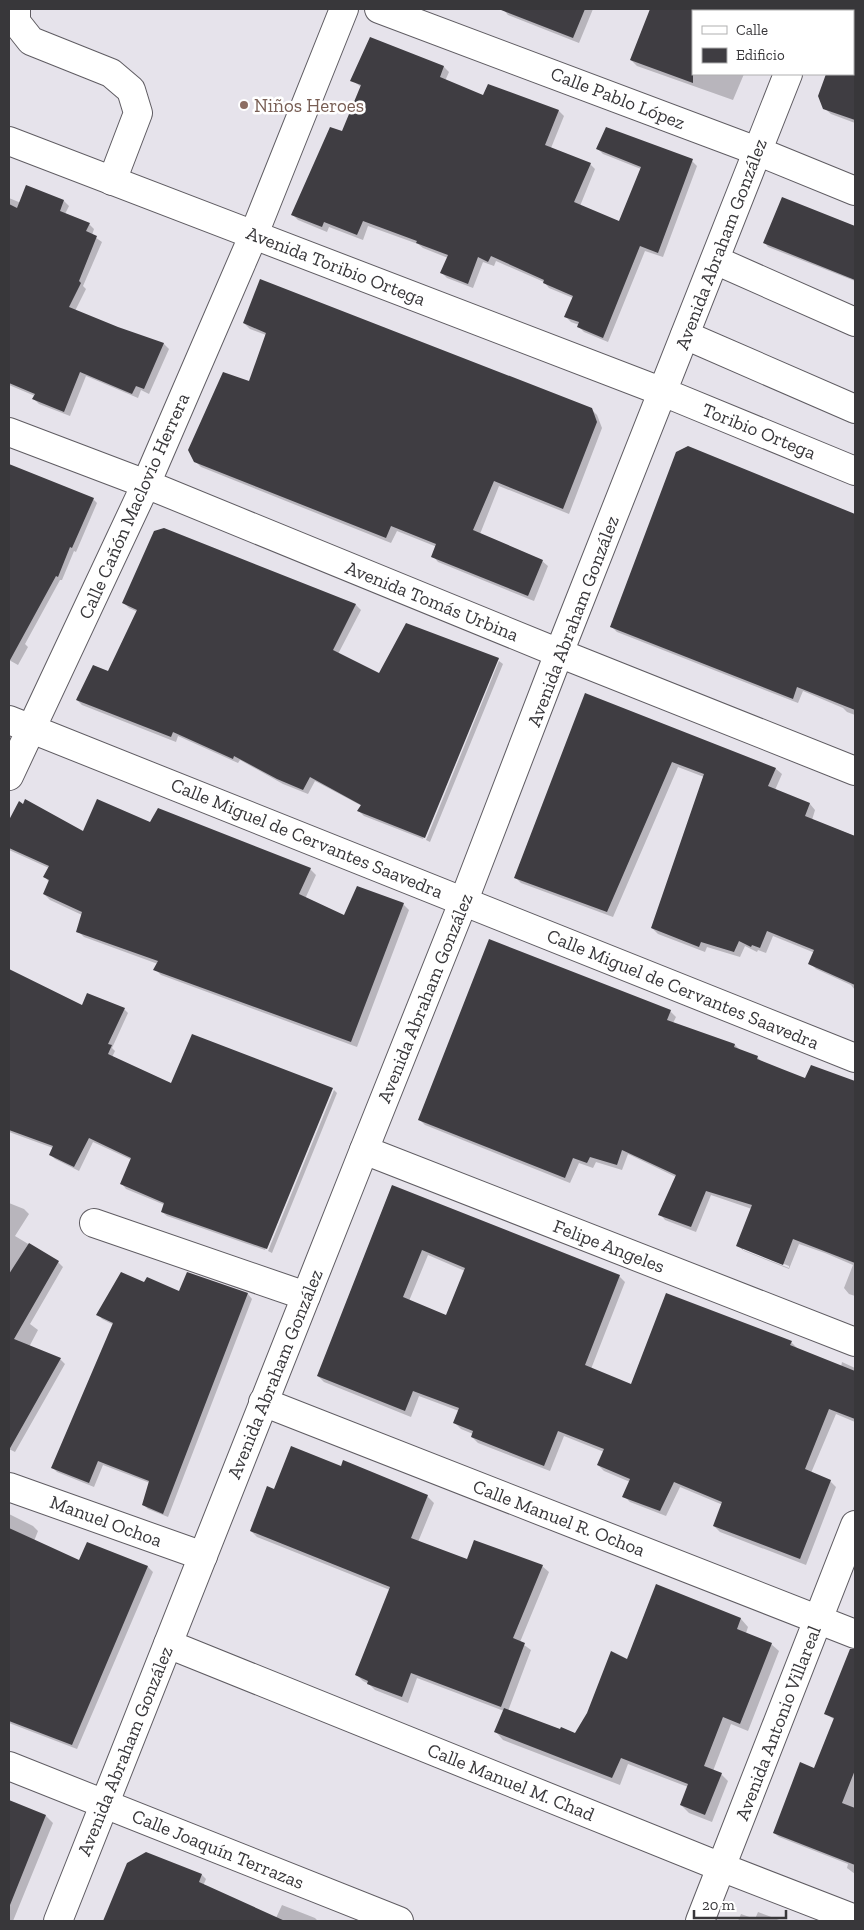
<svg xmlns="http://www.w3.org/2000/svg" width="864" height="1930" font-family="'Zilla Slab',serif">
  <style>
    .shadow { fill: #0003; fill-rule: evenodd }
    .building { fill: #3f3d42; fill-rule: evenodd }
    .lines { fill: none; stroke-linecap: round; stroke-linejoin: round }
    .minor-casing { stroke: #5f5c62; stroke-width: 30 }
    .major-casing { stroke: #5f5c62; stroke-width: 30 }
    .minor { stroke: #fff; stroke-width: 28 }
    .major { stroke: #fff; stroke-width: 28 }
    .education-dot { fill: #8d6e63; stroke: #fff; stroke-width: 2 }
    .labels { text-anchor: middle; dominant-baseline: central; stroke-width: 5; stroke-linejoin: round; paint-order: stroke }
    .street-label { font-size: 19px; fill: #38373a; stroke: #fff }
    .education-label { font-size: 19px; fill: #785e54; stroke: #fff; text-anchor: start }
  </style>
  <rect width="100%" height="100%" fill="#e6e3eb"/>
  <path class="shadow" d="M 503,9 L 593,9 L 579,43 L 508,15 Z
    M 652,9 L 770,9 L 769,11 L 693,11 L 693,74 L 744,74 L 733,100 L 637,66 L 631,60 Z
    M 850,9 L 855,9 L 855,123 L 831,114 L 824,108 L 819,96 L 827,74 L 853,74 L 853,11 L 849,11 Z
    M 371,38 L 444,67 L 449,72 L 445,81 L 484,96 L 559,111 L 564,116 L 551,148 L 590,164 L 595,169 L 580,206 L 620,223 L 641,169 L 603,154 L 598,149 L 692,161 L 697,166 L 663,257 L 645,251 L 608,342 L 584,332 L 579,327 L 579,325 L 571,322 L 566,317 L 573,298 L 549,288 L 544,282 L 496,261 L 494,266 L 483,262 L 473,288 L 447,278 L 442,273 L 448,258 L 423,248 L 418,244 L 368,226 L 363,240 L 329,227 L 327,232 L 298,220 L 293,215 L 343,133 L 361,87 L 352,80 Z
    M 27,187 L 64,201 L 69,206 L 65,214 L 89,224 L 94,229 L 92,235 L 102,242 L 83,286 L 86,289 L 75,311 L 118,328 L 164,344 L 169,349 L 149,394 L 141,390 L 138,398 L 86,376 L 70,416 L 39,404 L 34,399 L 35,396 L 9,385 L 9,198 L 21,203 Z
    M 782,198 L 855,227 L 855,281 L 768,247 L 765,243 Z
    M 244,323 L 591,409 L 597,415 L 602,428 L 569,514 L 499,486 L 480,534 L 542,561 L 548,566 L 534,601 L 438,562 L 433,556 L 437,547 L 397,531 L 391,543 L 201,467 L 195,461 L 249,383 L 266,335 L 250,329 Z
    M 688,447 L 855,516 L 855,715 L 847,712 L 843,708 L 803,691 L 798,703 L 617,632 L 611,626 Z
    M 9,466 L 93,499 L 97,503 L 76,552 L 74,551 L 62,580 L 60,580 L 25,644 L 28,647 L 18,665 L 9,660 Z
    M 164,529 L 356,605 L 361,610 L 338,654 L 380,674 L 498,659 L 499,660 L 496,660 L 423,839 L 364,816 L 359,811 L 362,806 L 315,781 L 308,794 L 283,784 L 240,760 L 238,763 L 178,736 L 176,742 L 82,705 L 77,700 L 109,673 L 138,612 L 129,608 L 124,603 Z
    M 499,661 L 503,664 L 430,842 L 426,840 Z
    M 586,695 L 776,769 L 782,774 L 775,790 L 810,804 L 815,810 L 812,820 L 855,836 L 855,990 L 851,985 L 816,969 L 810,963 L 815,953 L 773,936 L 766,953 L 758,950 L 757,952 L 745,946 L 740,957 L 707,947 L 705,952 L 658,934 L 652,928 L 704,777 L 678,767 L 613,917 L 521,883 L 515,877 Z
    M 19,803 L 83,833 L 150,824 L 310,869 L 316,875 L 305,899 L 345,916 L 403,904 L 409,910 L 357,1047 L 161,975 L 155,969 L 158,964 L 84,937 L 78,931 L 82,915 L 50,900 L 44,894 L 49,882 L 45,877 L 49,868 L 9,850 L 9,823 Z
    M 9,970 L 82,1006 L 124,1009 L 128,1013 L 112,1048 L 115,1051 L 112,1057 L 172,1084 L 333,1089 L 331,1089 L 265,1250 L 167,1216 L 162,1212 L 165,1205 L 126,1189 L 122,1184 L 132,1160 L 93,1142 L 79,1171 L 55,1159 L 50,1154 L 53,1148 L 9,1132 L 9,1111 L 16,1091 L 9,1087 Z
    M 670,1011 L 676,1017 L 673,1023 L 735,1045 L 740,1050 L 757,1057 L 763,1063 L 806,1080 L 812,1066 L 855,1082 L 855,1296 L 849,1294 L 844,1288 L 853,1265 L 825,1253 L 799,1244 L 789,1269 L 744,1251 L 738,1246 L 752,1209 L 711,1195 L 696,1232 L 665,1220 L 660,1214 L 676,1177 L 628,1154 L 622,1170 L 596,1162 L 593,1168 L 579,1163 L 570,1183 L 425,1125 L 419,1119 ZM 743,1247 L 789,1266 L 789,1268 L 743,1250 Z
    M 334,1090 L 337,1093 L 272,1253 L 268,1251 Z
    M 392,1186 L 619,1276 L 625,1282 L 591,1369 L 632,1386 L 791,1342 L 798,1349 L 841,1367 L 842,1362 L 855,1368 L 855,1422 L 836,1414 L 811,1473 L 830,1481 L 836,1487 L 806,1565 L 720,1532 L 714,1526 L 723,1505 L 680,1487 L 666,1516 L 630,1502 L 624,1496 L 630,1482 L 604,1471 L 598,1465 L 604,1452 L 564,1436 L 550,1471 L 478,1443 L 472,1437 L 473,1434 L 461,1429 L 455,1423 L 459,1411 L 419,1396 L 411,1417 L 324,1382 L 318,1376 ZM 428,1255 L 465,1271 L 447,1317 L 409,1301 Z
    M 9,1203 L 24,1209 L 29,1214 L 15,1236 L 58,1262 L 63,1267 L 30,1324 L 38,1330 L 29,1347 L 60,1359 L 65,1364 L 15,1452 L 9,1449 Z
    M 145,1284 L 180,1292 L 248,1294 L 252,1299 L 168,1517 L 148,1509 L 143,1504 L 150,1483 L 103,1465 L 94,1487 L 57,1472 L 53,1468 L 114,1325 L 102,1319 L 98,1314 Z
    M 342,1467 L 427,1496 L 434,1503 L 418,1542 L 468,1561 L 542,1566 L 549,1572 L 520,1642 L 531,1650 L 508,1711 L 576,1735 L 627,1661 L 657,1586 L 741,1619 L 748,1627 L 746,1633 L 771,1644 L 779,1651 L 748,1731 L 731,1724 L 713,1771 L 721,1774 L 728,1781 L 712,1822 L 689,1813 L 681,1805 L 688,1787 L 628,1764 L 620,1785 L 503,1740 L 496,1732 L 504,1711 L 417,1678 L 408,1703 L 375,1690 L 369,1684 L 363,1681 L 357,1675 L 390,1590 L 257,1537 L 251,1531 L 275,1491 Z
    M 9,1514 L 33,1526 L 38,1531 L 34,1541 L 80,1562 L 88,1544 L 148,1567 L 153,1572 L 77,1749 L 9,1723 Z
    M 845,1665 L 855,1669 L 855,1874 L 847,1868 L 848,1864 L 779,1837 L 774,1833 L 815,1769 L 835,1720 L 826,1714 Z
    M 9,1801 L 46,1816 L 53,1823 L 13,1921 L 9,1921 Z
    M 128,1864 L 202,1875 L 206,1879 L 203,1886 L 276,1918 L 282,1905 L 315,1918 L 318,1921 L 105,1921 Z
    M 758,1912 L 782,1921 L 738,1921 L 741,1914 L 755,1919 Z"/>
  <path class="building" d="M 502,9 L 585,9 L 573,38 L 501,10 Z
    M 650,9 L 693,9 L 693,83 L 630,60 Z
    M 370,37 L 444,66 L 440,77 L 483,95 L 488,84 L 559,110 L 545,145 L 591,163 L 574,202 L 619,221 L 641,167 L 596,149 L 606,127 L 693,159 L 658,253 L 640,246 L 603,338 L 577,327 L 579,322 L 564,317 L 573,296 L 543,283 L 544,280 L 491,256 L 488,262 L 478,257 L 468,284 L 440,273 L 448,255 L 416,243 L 417,241 L 363,221 L 357,235 L 324,222 L 322,227 L 291,215 L 330,127 L 342,131 L 361,85 L 350,81 Z
    M 826,74 L 855,74 L 855,120 L 823,109 L 818,96 Z
    M 26,185 L 64,200 L 60,211 L 90,223 L 86,231 L 97,236 L 79,281 L 81,283 L 69,307 L 118,327 L 164,343 L 144,389 L 136,386 L 132,394 L 80,372 L 64,412 L 32,399 L 35,394 L 9,383 L 9,204 L 17,208 Z
    M 782,197 L 855,226 L 855,280 L 763,243 Z
    M 260,279 L 592,408 L 597,422 L 563,509 L 494,481 L 473,530 L 543,560 L 528,596 L 431,557 L 436,544 L 391,526 L 386,538 L 194,462 L 188,450 L 223,372 L 249,381 L 266,333 L 243,323 Z
    M 688,446 L 855,514 L 855,710 L 797,687 L 793,699 L 610,627 L 676,452 Z
    M 9,464 L 94,498 L 72,548 L 70,547 L 58,577 L 56,576 L 9,662 Z
    M 164,528 L 356,604 L 333,650 L 379,673 L 406,623 L 499,658 L 425,838 L 357,811 L 361,805 L 310,777 L 303,790 L 277,779 L 234,756 L 233,759 L 173,732 L 171,737 L 76,700 L 93,665 L 108,671 L 137,610 L 122,603 L 154,531 Z
    M 585,693 L 776,768 L 768,786 L 810,803 L 805,816 L 855,836 L 855,985 L 808,964 L 814,950 L 767,931 L 760,948 L 752,945 L 751,947 L 739,941 L 734,952 L 701,942 L 699,947 L 651,928 L 704,774 L 672,762 L 607,912 L 514,878 Z
    M 25,799 L 83,831 L 97,799 L 150,822 L 158,808 L 311,868 L 299,894 L 344,915 L 357,886 L 404,903 L 351,1042 L 153,970 L 158,961 L 76,932 L 82,912 L 43,894 L 49,880 L 43,877 L 49,866 L 9,848 L 9,820 L 19,801 L 23,804 Z
    M 489,939 L 671,1010 L 667,1020 L 735,1044 L 734,1047 L 758,1056 L 757,1059 L 782,1069 L 805,1078 L 811,1065 L 855,1081 L 855,1263 L 793,1239 L 783,1265 L 736,1246 L 752,1205 L 706,1191 L 691,1227 L 658,1215 L 676,1175 L 622,1150 L 617,1165 L 590,1157 L 587,1163 L 573,1158 L 565,1178 L 418,1120 Z
    M 9,969 L 82,1005 L 87,993 L 125,1008 L 108,1044 L 112,1045 L 108,1054 L 171,1083 L 192,1034 L 333,1088 L 267,1249 L 161,1212 L 164,1203 L 120,1184 L 131,1158 L 89,1138 L 74,1167 L 49,1155 L 53,1146 L 9,1130 Z
    M 392,1185 L 620,1275 L 585,1365 L 631,1384 L 666,1293 L 792,1341 L 790,1345 L 855,1371 L 855,1419 L 829,1409 L 805,1469 L 831,1480 L 800,1559 L 713,1526 L 722,1502 L 674,1482 L 660,1511 L 622,1497 L 630,1479 L 597,1465 L 604,1449 L 558,1431 L 544,1466 L 471,1437 L 473,1431 L 453,1423 L 459,1408 L 413,1391 L 405,1411 L 317,1376 ZM 422,1250 L 465,1268 L 446,1315 L 403,1297 Z
    M 29,1243 L 59,1261 L 14,1339 L 61,1358 L 9,1450 L 9,1274 Z
    M 121,1272 L 144,1282 L 147,1277 L 179,1291 L 187,1272 L 248,1293 L 163,1514 L 142,1505 L 149,1481 L 98,1461 L 89,1483 L 51,1468 L 113,1323 L 96,1315 Z
    M 291,1446 L 341,1466 L 343,1460 L 428,1495 L 411,1538 L 467,1559 L 474,1540 L 543,1565 L 513,1638 L 525,1643 L 501,1707 L 411,1673 L 402,1697 L 367,1684 L 368,1681 L 355,1675 L 390,1587 L 250,1531 L 267,1486 L 274,1489 Z
    M 9,1528 L 79,1560 L 87,1542 L 148,1566 L 72,1745 L 9,1721 Z
    M 656,1584 L 741,1618 L 737,1629 L 772,1643 L 740,1724 L 723,1717 L 704,1766 L 722,1773 L 705,1815 L 680,1805 L 688,1784 L 621,1758 L 612,1778 L 494,1732 L 504,1708 L 560,1729 L 561,1727 L 575,1733 L 587,1713 L 611,1651 L 627,1659 Z
    M 850,1649 L 855,1649 L 855,1770 L 842,1803 L 855,1808 L 855,1865 L 773,1833 L 800,1762 L 814,1768 L 834,1718 L 824,1714 Z
    M 9,1800 L 46,1815 L 10,1905 L 9,1905 Z
    M 146,1852 L 202,1874 L 199,1882 L 285,1921 L 103,1921 L 127,1863 Z"/>
  <g class="lines">
    <defs>
      <path id="minor" d="M 16,9 L 16,22 L 31,41 L 111,73 L 131,90 L 138,113 L 112,181
        M 379,9 L 757,151 L 855,191
        M 715,260 L 855,322
        M 685,335 L 855,409
        M 9,432 L 146,484 L 559,653 L 855,771
        M 9,720 L 855,1058
        M 9,776 L 146,484 L 254,234 L 344,9
        M 364,1150 L 855,1342
        M 94,1223 L 306,1296
        M 263,1402 L 855,1634
        M 9,1487 L 203,1556
        M 168,1644 L 721,1867 L 855,1919
        M 9,1766 L 399,1921
        M 700,1921 L 855,1525"/>
      <path id="major" d="M 813,11 L 814,9
        M 9,141 L 663,392 L 855,471
        M 58,1921 L 364,1150 L 464,900 L 559,653 L 788,74"/>
    </defs>
    <use href="#minor" class="minor-casing"/>
    <use href="#major" class="major-casing"/>
    <use href="#minor" class="minor"/>
    <use href="#major" class="major"/>
  </g>
  <circle class="education-dot" cx="244" cy="105" r="5"/>
  <g class="labels">
    <g class="street-label">
      <text transform="translate(618 98) rotate(21)">Calle Pablo López</text>
      <text transform="translate(721 244) rotate(-69)">Avenida Abraham González</text>
      <text transform="translate(336 266) rotate(21)">Avenida Toribio Ortega</text>
      <text transform="translate(759 431) rotate(22)">Toribio Ortega</text>
      <text transform="translate(134 506) rotate(-66)">Calle Cañón Maclovio Herrera</text>
      <text transform="translate(432 601) rotate(22)">Avenida Tomás Urbina</text>
      <text transform="translate(573 621) rotate(-69)">Avenida Abraham González</text>
      <text transform="translate(307 838) rotate(22)">Calle Miguel de Cervantes Saavedra</text>
      <text transform="translate(683 989) rotate(22)">Calle Miguel de Cervantes Saavedra</text>
      <text transform="translate(425 998) rotate(-68)">Avenida Abraham González</text>
      <text transform="translate(609 1246) rotate(21)">Felipe Angeles</text>
      <text transform="translate(275 1374) rotate(-68)">Avenida Abraham González</text>
      <text transform="translate(559 1518) rotate(21)">Calle Manuel R. Ochoa</text>
      <text transform="translate(106 1521) rotate(20)">Manuel Ochoa</text>
      <text transform="translate(778 1723) rotate(-69)">Avenida Antonio Villareal</text>
      <text transform="translate(125 1751) rotate(-68)">Avenida Abraham González</text>
      <text transform="translate(511 1782) rotate(22)">Calle Manuel M. Chad</text>
      <text transform="translate(218 1849) rotate(22)">Calle Joaquín Terrazas</text>
    </g>
    <g class="education-label">
      <text x="254" y="105">Niños Heroes</text>
    </g>
  </g>
  <rect width="864" height="1930" fill="none" stroke="#38373a" stroke-width="20"/>
  <rect x="692" y="10" width="162" height="65" fill="#ffffff" stroke="#afafb0"/>
  <rect x="702" y="26" width="25" height="8" fill="#ffffff" stroke="#afafb0"/>
  <text x="736" y="35" font-size="15" fill="#38373a">Calle</text>
  <rect x="702" y="48" width="25" height="15" fill="#3f3d42" stroke="#afafb0"/>
  <text x="736" y="60" font-size="15" fill="#38373a">Edificio</text>
  <path d="M694 1910v8h92v-8" fill="none" stroke="#38373a" stroke-width="2.5"/>
  <text x="702" y="1910" font-size="15" fill="#38373a" stroke="#ffffff" stroke-width="4" paint-order="stroke">20 m</text>
</svg>
